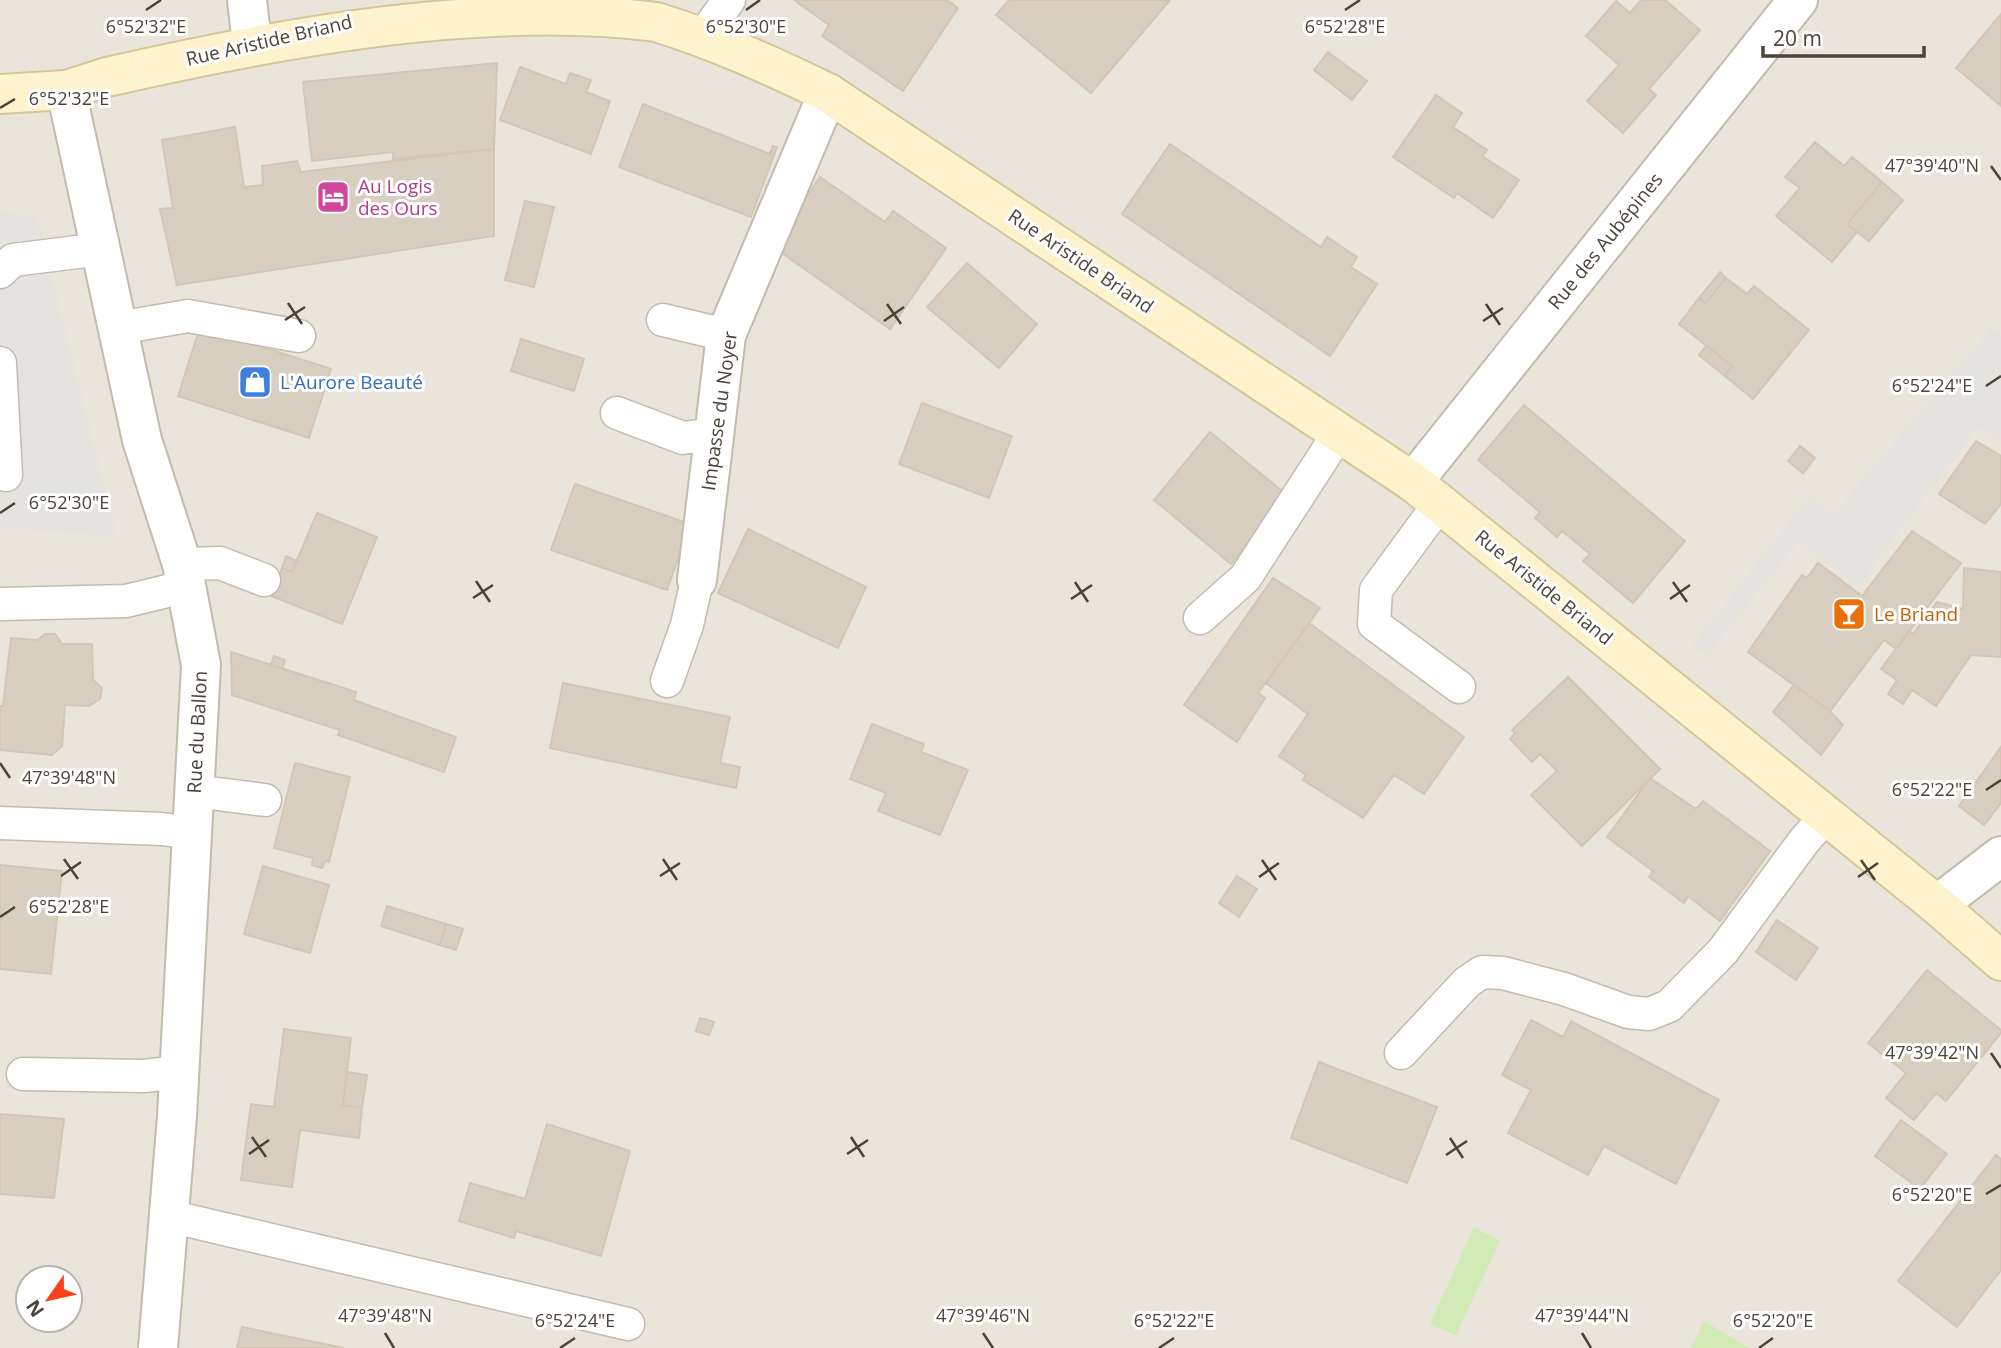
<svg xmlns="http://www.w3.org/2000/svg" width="2001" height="1348" font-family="'Open Sans',sans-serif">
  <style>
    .residential { fill: #eae5da; fill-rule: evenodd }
    .green { fill: #d2eab5 }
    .parking { fill: #e5e3e0 }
    .building { fill: #d8cfc1; stroke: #d3c7b4; stroke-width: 2 }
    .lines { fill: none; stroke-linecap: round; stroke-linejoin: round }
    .lane-casing { stroke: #c2bbae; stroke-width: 35 }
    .street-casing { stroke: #c2bbae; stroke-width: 42 }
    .secondary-casing { stroke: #d6c79b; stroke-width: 42 }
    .lane { stroke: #fff; stroke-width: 32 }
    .street { stroke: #fff; stroke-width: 38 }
    .secondary { stroke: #fff3cd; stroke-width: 38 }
    .ticks { fill: none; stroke: #4b4439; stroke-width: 2.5 }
    .labels { text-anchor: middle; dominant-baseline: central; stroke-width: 6; stroke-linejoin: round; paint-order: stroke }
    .street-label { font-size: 19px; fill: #4b4439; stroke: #fff }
    .hotel-label { font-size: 19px; fill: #b23c85; stroke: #fff; text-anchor: start }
    .shop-label { font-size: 19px; fill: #366cbe; stroke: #fff; text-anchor: start }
    .food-label { font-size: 19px; fill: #c56008; stroke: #fff; text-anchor: start }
    .ticks-label { font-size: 18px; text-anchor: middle; fill: #4b4439; stroke: #fff; stroke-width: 6; stroke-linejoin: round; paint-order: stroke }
  </style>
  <rect width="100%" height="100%" fill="#f6f3ec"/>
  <path class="residential" d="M 0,0 L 2001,0 L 2001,1348 L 0,1348 ZM 28,1278 L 70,1278 L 70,1320 L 28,1320 Z"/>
  <path class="green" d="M 1474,1227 L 1500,1241 L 1456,1335 L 1430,1324 Z
    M 1704,1321 L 1749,1348 L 1691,1348 Z"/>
  <path class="parking" d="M 0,211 L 37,217 L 117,536 L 0,528 Z
    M 1991,328 L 2001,335 L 2001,441 L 1978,428 L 1858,586 L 1799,542 L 1707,656 L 1692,645 L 1809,496 L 1833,514 Z"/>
  <path class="building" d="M 794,0 L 947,0 L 958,8 L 903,91 L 822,36 L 829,25 Z
    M 1009,0 L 1170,0 L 1091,93 L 996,15 Z
    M 1641,0 L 1665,0 L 1700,30 L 1649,89 L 1656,95 L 1623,133 L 1587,101 L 1619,65 L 1586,36 L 1616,1 L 1630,13 Z
    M 2001,14 L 2001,106 L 1956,68 Z
    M 1328,52 L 1367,81 L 1352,100 L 1314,70 Z
    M 497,63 L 494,149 L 393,159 L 393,152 L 312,161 L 303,82 Z
    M 520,67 L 566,84 L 570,73 L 591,80 L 586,92 L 610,101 L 591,154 L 500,120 Z
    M 1436,95 L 1462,113 L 1453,127 L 1487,150 L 1482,156 L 1519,180 L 1493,218 L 1457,193 L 1454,198 L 1393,157 Z
    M 643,104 L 770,154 L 773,146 L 777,147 L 751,217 L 619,167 Z
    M 235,127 L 244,187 L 263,185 L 262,166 L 297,161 L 301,172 L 494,149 L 494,236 L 177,285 L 160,209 L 173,208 L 162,140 Z
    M 1815,142 L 1844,166 L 1852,157 L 1882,182 L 1847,224 L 1857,232 L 1832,262 L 1776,216 L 1800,188 L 1785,177 Z
    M 1170,144 L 1321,247 L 1327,237 L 1357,257 L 1351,267 L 1377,284 L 1330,356 L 1122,214 Z
    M 820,177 L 885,222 L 893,211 L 946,248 L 890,329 L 772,246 Z
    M 1882,182 L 1903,200 L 1869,241 L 1847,224 Z
    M 525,201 L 554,207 L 534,287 L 505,280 Z
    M 967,263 L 1037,324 L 999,368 L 927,307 Z
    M 1720,272 L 1726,278 L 1706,303 L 1699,298 Z
    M 1726,278 L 1747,294 L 1754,286 L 1809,330 L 1753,399 L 1725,376 L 1732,366 L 1679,324 L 1699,298 L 1706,303 Z
    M 200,327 L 331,369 L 309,438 L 178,396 Z
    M 521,339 L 584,359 L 574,391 L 511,371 Z
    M 1706,346 L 1732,366 L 1725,376 L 1699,355 Z
    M 922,403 L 1012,436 L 989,498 L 899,464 Z
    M 1524,405 L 1685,541 L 1633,603 L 1583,561 L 1590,554 L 1562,531 L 1557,537 L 1535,518 L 1540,512 L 1478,460 Z
    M 1210,432 L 1287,495 L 1231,564 L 1154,500 Z
    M 1976,441 L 2001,456 L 2001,504 L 1985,524 L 1939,494 Z
    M 1800,446 L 1815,458 L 1803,473 L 1788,461 Z
    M 575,484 L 690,524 L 667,590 L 551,550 Z
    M 317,513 L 377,537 L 342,624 L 271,596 L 282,568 L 292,572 Z
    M 748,529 L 866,587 L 838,648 L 718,593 Z
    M 1912,531 L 1961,563 L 1896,649 L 1884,640 L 1830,711 L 1748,652 L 1802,575 L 1807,578 L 1818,563 L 1862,596 Z
    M 286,556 L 297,561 L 292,572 L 282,568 Z
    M 1964,568 L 2001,572 L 2001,657 L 1971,655 L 1936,706 L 1912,690 L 1903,704 L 1888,694 L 1897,680 L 1881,669 L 1909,631 L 1913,634 L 1937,602 L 1963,609 Z
    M 1273,578 L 1320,608 L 1258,693 L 1265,698 L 1237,742 L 1184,705 Z
    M 1309,623 L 1464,737 L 1424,794 L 1394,775 L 1363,818 L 1303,780 L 1306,775 L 1279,756 L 1308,714 L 1266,683 Z
    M 45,634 L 55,634 L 62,644 L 92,644 L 93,680 L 102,688 L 100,699 L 89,706 L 65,705 L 62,746 L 52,755 L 0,750 L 0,706 L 3,706 L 11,638 L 37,640 Z
    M 231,652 L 356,692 L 354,700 L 456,737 L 444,772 L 338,735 L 340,730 L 232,695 Z
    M 274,656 L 285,660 L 282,669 L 271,665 Z
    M 1568,677 L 1660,769 L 1582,846 L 1531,795 L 1557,771 L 1540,754 L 1532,762 L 1510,739 L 1515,733 L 1512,730 Z
    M 563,683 L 730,717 L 720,763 L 740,767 L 736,788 L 550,748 Z
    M 1794,685 L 1830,711 L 1843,725 L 1821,755 L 1773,712 Z
    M 872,724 L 924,744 L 921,752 L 968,770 L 940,835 L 878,811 L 886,793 L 850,779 Z
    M 2001,747 L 2001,803 L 1984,825 L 1959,806 Z
    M 295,763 L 350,777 L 329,862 L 325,861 L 322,868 L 312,865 L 313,858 L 274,848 Z
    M 1650,778 L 1696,809 L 1703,801 L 1770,851 L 1720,921 L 1688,896 L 1684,903 L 1649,877 L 1653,871 L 1607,837 Z
    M 0,865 L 62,871 L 51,974 L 0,969 Z
    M 263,866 L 329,885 L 310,953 L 244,934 Z
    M 1237,876 L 1257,889 L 1239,917 L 1219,903 Z
    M 387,906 L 446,924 L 440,945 L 381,926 Z
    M 1777,920 L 1818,948 L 1796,980 L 1756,952 Z
    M 446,924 L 463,929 L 456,950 L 440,945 Z
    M 1927,970 L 2001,1030 L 2001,1033 L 1946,1101 L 1936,1093 L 1914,1120 L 1886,1098 L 1906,1073 L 1868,1043 Z
    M 700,1018 L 714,1022 L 709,1035 L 696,1031 Z
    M 1531,1020 L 1563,1037 L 1571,1021 L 1719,1100 L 1676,1184 L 1604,1146 L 1588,1175 L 1508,1133 L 1531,1090 L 1502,1075 Z
    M 284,1029 L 351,1038 L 343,1105 L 362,1108 L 359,1138 L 300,1130 L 292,1187 L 241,1180 L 251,1104 L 274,1107 Z
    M 1319,1062 L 1437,1107 L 1407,1183 L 1291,1138 Z
    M 347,1072 L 367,1075 L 362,1108 L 343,1105 Z
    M 0,1114 L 64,1119 L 54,1198 L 0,1194 Z
    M 1901,1120 L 1947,1154 L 1920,1189 L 1875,1156 Z
    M 547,1124 L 630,1151 L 601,1256 L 516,1231 L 514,1238 L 459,1221 L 470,1183 L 525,1199 Z
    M 1996,1155 L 2001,1159 L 2001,1270 L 1957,1327 L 1898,1281 Z
    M 242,1327 L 344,1348 L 237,1348 Z"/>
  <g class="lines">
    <defs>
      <path id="lane" d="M 701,39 L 729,0
        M 0,272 L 13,260 L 101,249
        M 663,320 L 726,335
        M 118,328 L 188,316 L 299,336
        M 0,363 L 6,475
        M 617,413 L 683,438 L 714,434
        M 1440,503 L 1376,590 L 1374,624 L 1459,687
        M 182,564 L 220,563 L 264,580
        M 0,604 L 126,601 L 188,586
        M 1200,618 L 1245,578 L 1339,433
        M 667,681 L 687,625 L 697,580
        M 194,791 L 265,800
        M 0,823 L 162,829 L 192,833
        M 1401,1053 L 1467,982 L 1482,972 L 1503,973 L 1564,989 L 1628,1012 L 1649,1014 L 1669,1006 L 1723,951 L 1804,841 L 1825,817
        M 23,1074 L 144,1076 L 179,1072
        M 169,1216 L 628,1324"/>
      <path id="street" d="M 247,0 L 252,44
        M 66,90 L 142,440 L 182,564 L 201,665 L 177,1116 L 158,1348
        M 1413,482 L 1798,0
        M 697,580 L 726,335 L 828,93
        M 1937,905 L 2001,856"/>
      <path id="secondary" d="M 0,94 L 66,90 L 107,77 C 278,38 482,0 656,22 C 715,40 772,66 828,93 L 1413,482 L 1937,905 L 2001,961"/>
    </defs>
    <use href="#lane" class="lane-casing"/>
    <use href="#street" class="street-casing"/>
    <use href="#secondary" class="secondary-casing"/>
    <use href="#lane" class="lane"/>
    <use href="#street" class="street"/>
    <use href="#secondary" class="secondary"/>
  </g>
  <path class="ticks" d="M 146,10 L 161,0M 746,10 L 760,0M 1345,10 L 1360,0M 0,108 L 15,99M 1991,166 L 2001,180M 288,303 L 302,324M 887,304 L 901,324M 1486,304 L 1500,325M 285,320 L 305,307M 884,321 L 904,307M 1483,321 L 1503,308M 1986,386 L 2001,376M 0,513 L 15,503M 476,581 L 490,602M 1075,582 L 1088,602M 1673,582 L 1687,602M 473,598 L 493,585M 1071,599 L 1092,585M 1670,599 L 1690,585M 0,763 L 10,778M 1986,790 L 2001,780M 64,859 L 78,879M 663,859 L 677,880M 1262,860 L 1276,880M 1861,860 L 1875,880M 61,876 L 81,862M 660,876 L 680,863M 1259,877 L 1279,863M 1858,877 L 1878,863M 0,917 L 15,907M 1991,1053 L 2001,1068M 252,1137 L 266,1157M 851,1137 L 864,1157M 1450,1138 L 1463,1158M 249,1154 L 269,1140M 847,1154 L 868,1140M 1446,1155 L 1467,1141M 1986,1194 L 2001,1185M 385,1333 L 394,1348M 983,1333 L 993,1348M 1582,1333 L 1591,1348M 560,1348 L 575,1338M 1159,1348 L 1174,1338M 1759,1348 L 1773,1338"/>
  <defs>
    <symbol id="hotel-square" viewBox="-11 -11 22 22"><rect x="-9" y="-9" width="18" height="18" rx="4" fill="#d1479c" stroke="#fff"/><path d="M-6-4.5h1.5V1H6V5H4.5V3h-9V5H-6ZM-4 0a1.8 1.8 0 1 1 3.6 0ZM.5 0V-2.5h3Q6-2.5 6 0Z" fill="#fff"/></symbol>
    <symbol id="shop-square" viewBox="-11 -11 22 22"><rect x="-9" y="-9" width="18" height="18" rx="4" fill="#3f7fe0" stroke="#fff"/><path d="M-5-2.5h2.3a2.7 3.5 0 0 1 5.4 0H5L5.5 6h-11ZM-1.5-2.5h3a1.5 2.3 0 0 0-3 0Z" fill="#fff"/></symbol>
    <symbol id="bar-square" viewBox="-11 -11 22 22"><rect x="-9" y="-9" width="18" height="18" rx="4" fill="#e8710a" stroke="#fff"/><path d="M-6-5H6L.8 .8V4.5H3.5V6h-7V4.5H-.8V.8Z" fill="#fff"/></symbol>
  </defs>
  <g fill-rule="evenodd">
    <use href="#hotel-square" x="314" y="178" width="38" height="38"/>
    <use href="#shop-square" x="236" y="363" width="38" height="38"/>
    <use href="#bar-square" x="1830" y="595" width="38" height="38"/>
  </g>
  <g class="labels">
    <g class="street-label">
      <text transform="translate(269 40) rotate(-13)">Rue Aristide Briand</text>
      <text transform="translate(1605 241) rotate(-51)">Rue des Aubépines</text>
      <text transform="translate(1081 261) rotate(34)">Rue Aristide Briand</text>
      <text transform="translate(719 411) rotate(-82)">Impasse du Noyer</text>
      <text transform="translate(1544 587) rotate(39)">Rue Aristide Briand</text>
      <text transform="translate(197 732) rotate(-87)">Rue du Ballon</text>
    </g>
    <g class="hotel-label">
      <text x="358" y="186">Au Logis<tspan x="358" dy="22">des Ours</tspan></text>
    </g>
    <g class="shop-label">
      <text x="280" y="382">L'Aurore Beauté</text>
    </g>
    <g class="food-label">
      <text x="1874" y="614">Le Briand</text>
    </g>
  </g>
  <g class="ticks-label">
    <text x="146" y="33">6°52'32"E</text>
    <text x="746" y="33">6°52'30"E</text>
    <text x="1345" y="33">6°52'28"E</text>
    <text x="69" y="105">6°52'32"E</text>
    <text x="1932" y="172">47°39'40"N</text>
    <text x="1932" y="392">6°52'24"E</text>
    <text x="69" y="509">6°52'30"E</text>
    <text x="69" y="784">47°39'48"N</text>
    <text x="1932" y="796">6°52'22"E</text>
    <text x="69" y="913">6°52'28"E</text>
    <text x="1932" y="1059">47°39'42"N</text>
    <text x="1932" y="1201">6°52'20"E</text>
    <text x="385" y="1322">47°39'48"N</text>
    <text x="983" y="1322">47°39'46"N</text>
    <text x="1582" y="1322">47°39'44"N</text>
    <text x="575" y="1327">6°52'24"E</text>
    <text x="1174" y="1327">6°52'22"E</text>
    <text x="1773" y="1327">6°52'20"E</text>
  </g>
  <g transform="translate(49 1299) rotate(236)"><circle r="33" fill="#ffffff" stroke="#b7b4b0" stroke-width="2"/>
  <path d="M0-5L12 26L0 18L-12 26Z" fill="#fc3f1d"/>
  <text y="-10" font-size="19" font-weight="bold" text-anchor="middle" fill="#4b4439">N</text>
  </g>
  <path d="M1763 46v10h161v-10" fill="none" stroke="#4b4439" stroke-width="3.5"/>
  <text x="1773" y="46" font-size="21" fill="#4b4439" stroke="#ffffff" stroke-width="5" paint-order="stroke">20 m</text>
</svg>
